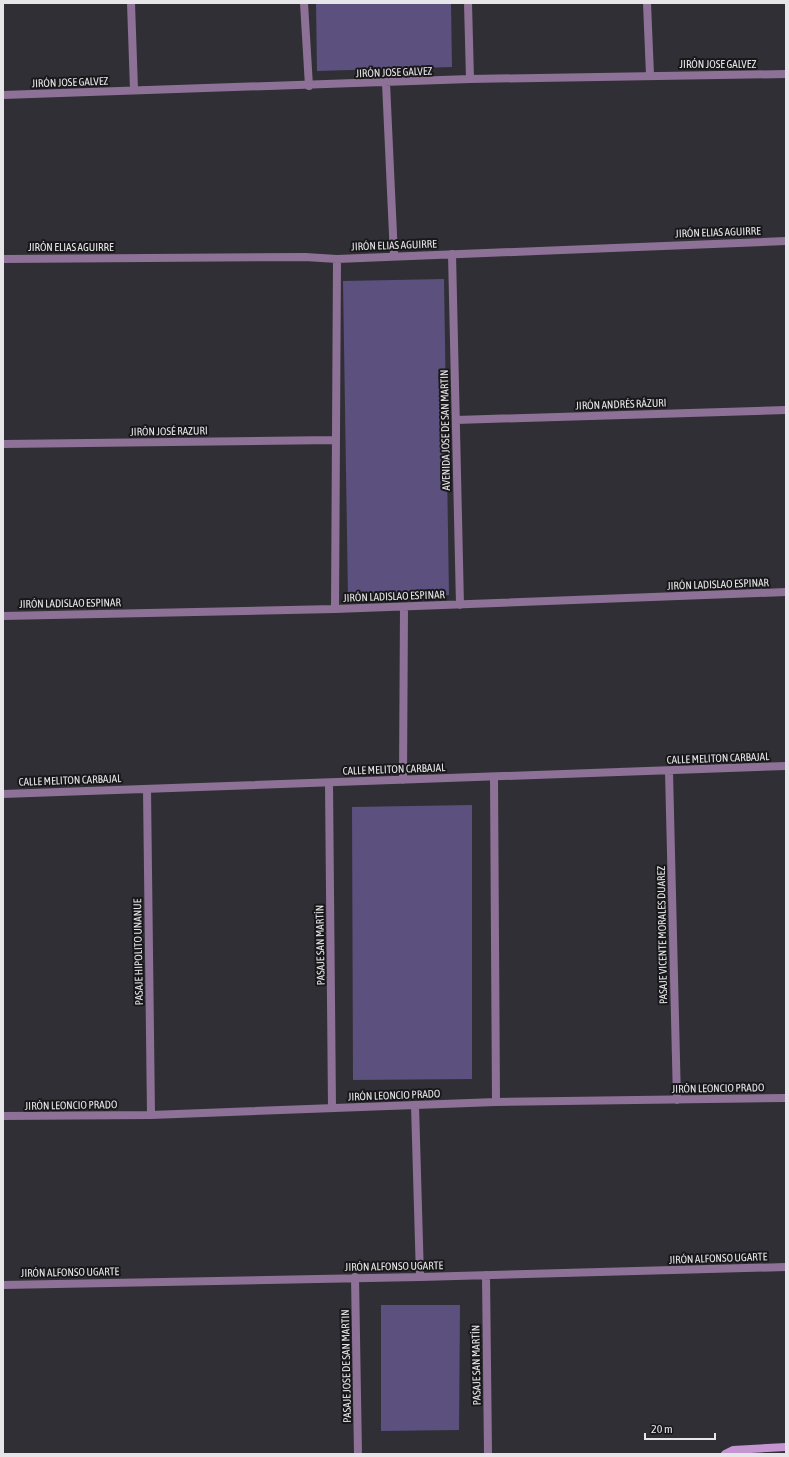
<svg xmlns="http://www.w3.org/2000/svg" width="789" height="1457" font-family="'Asap Condensed',sans-serif">
  <style>
    .green { fill: #5c507e }
    .lines { fill: none; stroke-linecap: round; stroke-linejoin: round }
    .street { stroke: #8e7196; stroke-width: 8 }
    .secondary { stroke: #c495d1; stroke-width: 8 }
    .labels { text-anchor: middle; dominant-baseline: central; stroke-width: 4; stroke-linejoin: round; paint-order: stroke }
    .street-label { font-size: 11px; fill: #e6e6e9; stroke: #18171a }
  </style>
  <rect width="100%" height="100%" fill="#302f35"/>
  <path class="green" d="M 316,3 L 451,3 L 452,67 L 317,71 Z
    M 444,279 L 449,595 L 348,597 L 343,281 Z
    M 472,805 L 472,1079 L 353,1080 L 352,807 Z
    M 381,1305 L 460,1305 L 459,1430 L 381,1431 Z"/>
  <g class="lines">
    <path class="street" d="M 131,3 L 134,90
      M 304,3 L 309,86
      M 468,3 L 470,79
      M 647,3 L 650,75
      M 386,83 L 394,256
      M 3,95 L 470,79 L 786,74
      M 452,254 L 460,605
      M 3,259 L 305,257 L 337,259 L 786,241
      M 456,420 L 786,410
      M 3,444 L 336,440
      M 335,609 L 337,259
      M 3,616 L 335,609 L 786,592
      M 669,771 L 677,1100
      M 494,777 L 496,1102
      M 403,780 L 404,607
      M 329,783 L 332,1108
      M 147,789 L 151,1115
      M 3,794 L 786,766
      M 415,1105 L 420,1277
      M 3,1116 L 151,1115 L 496,1102 L 786,1098
      M 486,1275 L 488,1454
      M 355,1277 L 358,1454
      M 3,1285 L 420,1277 L 786,1267"/>
    <path class="secondary" d="M 725,1454 L 733,1450 L 786,1447"/>
  </g>
  <g class="labels">
    <g class="street-label">
      <text x="718" y="64">JIRÓN JOSE GALVEZ</text>
      <text transform="translate(394 72) rotate(-2)">JIRÓN JOSE GALVEZ</text>
      <text transform="translate(70 82) rotate(-2)">JIRÓN JOSE GALVEZ</text>
      <text transform="translate(718 232) rotate(-2)">JIRÓN ELIAS AGUIRRE</text>
      <text transform="translate(394 245) rotate(-2)">JIRÓN ELIAS AGUIRRE</text>
      <text x="71" y="247">JIRÓN ELIAS AGUIRRE</text>
      <text transform="translate(621 404) rotate(-2)">JIRÓN ANDRÉS RÁZURI</text>
      <text transform="translate(445 430) rotate(-91)">AVENIDA JOSE DE SAN MARTIN</text>
      <text transform="translate(169 431) rotate(-1)">JIRÓN JOSÉ RAZURI</text>
      <text transform="translate(718 584) rotate(-2)">JIRÓN LADISLAO ESPINAR</text>
      <text transform="translate(394 596) rotate(-2)">JIRÓN LADISLAO ESPINAR</text>
      <text transform="translate(70 603) rotate(-1)">JIRÓN LADISLAO ESPINAR</text>
      <text transform="translate(718 758) rotate(-2)">CALLE MELITON CARBAJAL</text>
      <text transform="translate(394 769) rotate(-2)">CALLE MELITON CARBAJAL</text>
      <text transform="translate(70 780) rotate(-2)">CALLE MELITON CARBAJAL</text>
      <text transform="translate(662 935) rotate(-91)">PASAJE VICENTE MORALES DUAREZ</text>
      <text transform="translate(320 945) rotate(-91)">PASAJE SAN MARTÍN</text>
      <text transform="translate(138 952) rotate(-91)">PASAJE HIPOLITO UNANUE</text>
      <text transform="translate(718 1088) rotate(-1)">JIRÓN LEONCIO PRADO</text>
      <text transform="translate(394 1095) rotate(-2)">JIRÓN LEONCIO PRADO</text>
      <text transform="translate(71 1105) rotate(-1)">JIRÓN LEONCIO PRADO</text>
      <text transform="translate(718 1258) rotate(-2)">JIRÓN ALFONSO UGARTE</text>
      <text transform="translate(394 1266) rotate(-1)">JIRÓN ALFONSO UGARTE</text>
      <text transform="translate(70 1272) rotate(-1)">JIRÓN ALFONSO UGARTE</text>
      <text transform="translate(476 1365) rotate(-91)">PASAJE SAN MARTÍN</text>
      <text transform="translate(346 1366) rotate(-91)">PASAJE JOSE DE SAN MARTIN</text>
    </g>
  </g>
  <rect width="789" height="1457" fill="none" stroke="#e6e6e9" stroke-width="8"/>
  <path d="M645 1433v6h70v-6" fill="none" stroke="#e6e6e9" stroke-width="2"/>
  <text x="651" y="1433" font-size="12" fill="#e6e6e9" stroke="#18171a" stroke-width="3" paint-order="stroke">20 m</text>
</svg>
